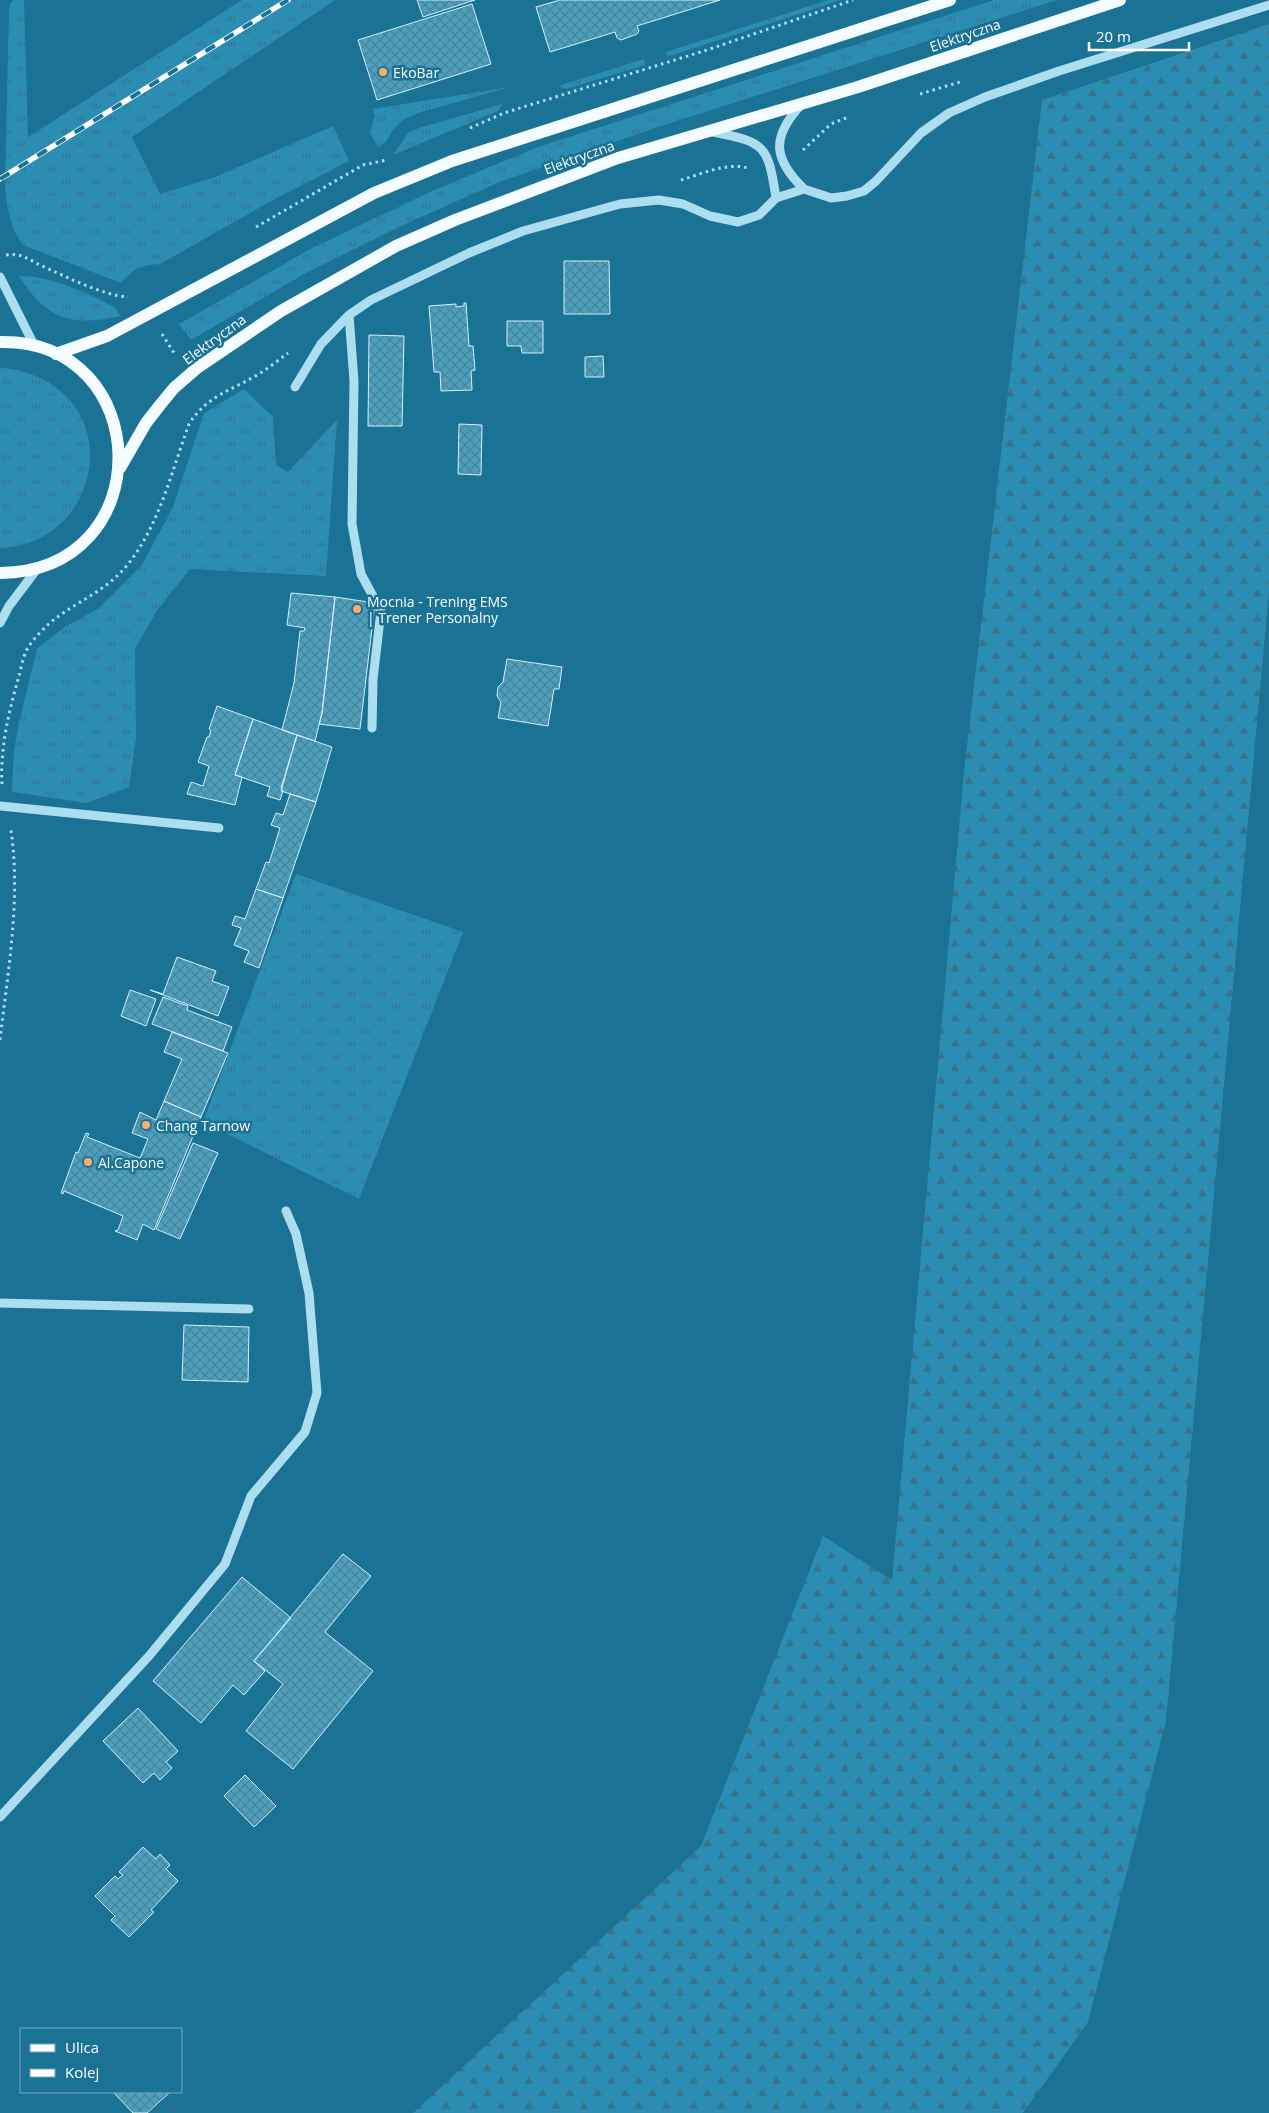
<svg xmlns="http://www.w3.org/2000/svg" width="1269" height="2113" font-family="'Open Sans',sans-serif">
  <style>
    .grass { fill: url(#grass-tufts) }
    .forest { fill: url(#forest-firs) }
    .building { fill: url(#building-cross-hatch); stroke: #d3f0fb }
    .lines { fill: none; stroke-linecap: round; stroke-linejoin: round }
    .path { stroke: #addef0; stroke-width: 3; stroke-dasharray: 2.5 4; stroke-linecap: butt }
    .minor { stroke: #addef0; stroke-width: 9 }
    .major { stroke: #f5fcff; stroke-width: 12 }
    .rail-casing { stroke: #fff; stroke-width: 5.5 }
    .rail { stroke: #1a7295; stroke-width: 4; stroke-dasharray: 11; stroke-linecap: butt }
    .poi-dot { fill: #ffab6b; stroke: #1a7295; stroke-width: 2 }
    .labels { text-anchor: middle; dominant-baseline: central; stroke-width: 5; stroke-linejoin: round; paint-order: stroke }
    .street-label { font-size: 14px; fill: #fff; stroke: #1a7295 }
    .poi-label { font-size: 14px; fill: #fff; stroke: #1a7295; text-anchor: start }
  </style>
  <defs>
    <pattern id="grass-tufts" width="24" height="20" patternUnits="userSpaceOnUse" patternTransform="scale(1.25)"><rect width="24" height="20" fill="#2a8db1"/><path d="M3 7l-1-3M5 7V3M7 7l1-3M15 17l-1-3M17 17v-4M19 17l1-3" fill="none" stroke="#387389"/></pattern>
    <pattern id="forest-firs" width="22" height="20" patternUnits="userSpaceOnUse" patternTransform="scale(1.25)"><rect width="22" height="20" fill="#2a8db1"/><path d="M5 1l3.5 6h-7zM16 11l3.5 6h-7z" fill="#387389"/></pattern>
    <pattern id="building-cross-hatch" width="8" height="8" patternUnits="userSpaceOnUse" patternTransform="scale(1.25)"><rect width="8" height="8" fill="#4ba0bf"/><path d="M0 0l8 8M0 8l8-8" fill="none" stroke="#4b8397"/></pattern>
  </defs>
  <rect width="100%" height="100%" fill="#1a7295"/>
  <path class="grass" d="M 13,0 L 24,0 L 28,137 L 242,0 L 335,0 L 132,137 L 160,194 L 215,177 L 333,126 L 349,161 L 275,199 L 160,264 C 142,265 132,269 121,283 L 23,245 C 10,227 7,209 5,188 L 9,5 Z
    M 828,0 L 841,0 L 667,57 L 666,52 Z
    M 994,0 L 1057,0 L 658,127 L 502,181 L 401,226 L 306,273 L 191,340 L 179,324 L 312,248 L 432,191 L 538,147 Z
    M 644,59 L 645,65 L 566,89 L 558,86 Z
    M 510,87 L 418,113 L 403,120 L 393,130 L 386,142 L 378,148 L 370,132 L 375,116 L 372,109 Z
    M 502,104 L 498,111 L 393,155 L 408,133 L 419,128 Z
    M 19,276 C 49,275 88,293 114,307 L 121,316 C 71,327 47,320 19,276 Z
    M 0,368 C 15,368 30,373 44,380 C 126,424 91,546 0,548 Z
    M 244,389 L 273,417 L 276,465 L 288,472 L 337,420 L 326,576 L 190,569 L 156,612 L 135,649 L 136,738 L 129,787 L 87,803 L 12,792 L 14,751 L 19,722 L 37,649 L 66,626 L 98,609 L 142,565 L 173,507 L 204,413 Z
    M 296,874 L 463,932 L 359,1199 L 203,1122 Z"/>
  <path class="forest" d="M 1269,24 L 1269,591 L 1166,1721 L 1088,2022 L 1023,2113 L 413,2113 L 701,1846 L 823,1536 L 892,1580 L 964,772 L 1042,100 Z"/>
  <path class="building" d="M 417,0 L 475,0 L 423,17 Z
    M 560,0 L 720,0 L 637,26 L 639,31 L 637,34 L 621,40 L 617,38 L 615,32 L 550,52 L 536,7 Z
    M 472,4 L 491,64 L 377,100 L 358,40 Z
    M 564,261 L 609,261 L 610,314 L 564,314 Z
    M 464,303 L 466,303 L 469,346 L 473,346 L 475,370 L 471,371 L 472,390 L 441,391 L 440,372 L 434,372 L 429,306 L 456,304 L 456,307 L 464,306 Z
    M 507,321 L 543,321 L 543,353 L 522,353 L 521,346 L 507,346 Z
    M 369,335 L 404,336 L 402,426 L 368,426 Z
    M 603,356 L 604,377 L 585,377 L 585,357 Z
    M 459,424 L 482,425 L 481,475 L 458,474 Z
    M 291,593 L 335,597 L 322,713 L 315,741 L 282,730 L 294,683 L 300,631 L 304,631 L 305,628 L 287,625 Z
    M 335,597 L 375,603 L 360,729 L 319,724 L 322,713 Z
    M 507,659 L 562,667 L 559,689 L 554,689 L 548,726 L 498,718 L 501,702 L 497,696 L 498,687 L 503,682 Z
    M 217,706 L 253,719 L 235,775 L 242,777 L 235,805 L 187,794 L 191,782 L 203,786 L 209,766 L 198,762 L 207,737 L 209,737 L 211,730 L 209,729 Z
    M 253,719 L 297,735 L 281,788 L 283,791 L 280,800 L 267,796 L 270,787 L 235,775 Z
    M 297,735 L 332,747 L 316,802 L 281,791 Z
    M 290,794 L 316,802 L 283,898 L 256,889 L 266,862 L 269,863 L 280,828 L 271,825 L 276,813 L 283,815 Z
    M 256,889 L 283,898 L 259,968 L 244,962 L 249,951 L 234,945 L 241,928 L 232,925 L 235,916 L 245,919 Z
    M 177,957 L 216,971 L 212,981 L 229,987 L 218,1016 L 150,990 L 163,994 Z
    M 130,990 L 156,999 L 146,1026 L 121,1016 Z
    M 163,997 L 188,1006 L 187,1010 L 232,1027 L 223,1051 L 152,1024 Z
    M 172,1032 L 228,1053 L 201,1117 L 164,1101 L 182,1059 L 164,1052 Z
    M 164,1101 L 201,1117 L 154,1230 L 143,1224 L 137,1240 L 115,1231 L 118,1230 L 123,1216 L 64,1191 L 63,1194 L 61,1193 L 76,1152 L 78,1153 L 86,1133 L 89,1134 L 87,1137 L 140,1158 L 148,1139 L 132,1133 L 140,1112 L 156,1120 Z
    M 193,1143 L 218,1153 L 180,1239 L 156,1229 Z
    M 184,1325 L 249,1327 L 248,1382 L 182,1380 Z
    M 343,1554 L 371,1576 L 325,1632 L 373,1671 L 293,1769 L 246,1731 L 283,1684 L 254,1661 Z
    M 242,1577 L 291,1618 L 254,1661 L 265,1671 L 244,1695 L 233,1685 L 201,1723 L 153,1681 Z
    M 138,1708 L 178,1751 L 166,1762 L 172,1768 L 160,1780 L 154,1773 L 143,1783 L 103,1741 Z
    M 245,1775 L 276,1806 L 254,1827 L 224,1796 Z
    M 143,1847 L 156,1859 L 160,1854 L 170,1865 L 166,1869 L 178,1881 L 151,1910 L 154,1912 L 129,1937 L 111,1920 L 115,1916 L 95,1896 L 115,1876 L 118,1879 L 123,1875 L 119,1872 Z
    M 113,2092 L 170,2092 L 147,2113 L 133,2113 Z"/>
  <g class="lines">
    <path class="path" d="M 920,94 L 960,82
      M 470,128 L 504,113 L 707,50 L 853,0
      M 803,150 L 831,124 L 848,117
      M 681,180 C 702,174 726,162 748,168
      M 256,227 L 363,165 L 387,160
      M 6,255 C 23,253 27,259 42,266 C 67,277 102,295 128,297
      M 162,334 L 176,356
      M 2,784 C 0,748 9,711 19,676 C 21,668 23,658 26,651 C 32,640 42,630 51,622 C 78,600 106,592 129,563 C 160,523 172,470 189,424 C 208,394 234,390 262,372 C 271,366 280,359 288,353
      M 0,1040 C 8,970 21,899 11,830"/>
    <path class="minor" d="M 801,105 C 771,137 773,159 804,189
      M 713,132 C 766,142 768,146 776,198
      M 0,277 L 34,345
      M 349,315 L 354,381 L 352,524 L 361,574 L 381,611 L 373,679 L 372,728
      M 295,387 L 321,344 L 349,315 L 371,300 L 469,253 L 523,231 L 620,204 L 659,200 L 683,204 L 710,216 L 738,222 L 759,215 L 776,198 L 804,189 L 831,198 L 847,196 L 864,191 L 876,181 L 921,133 L 949,113 L 985,97 L 1059,71 L 1269,5
      M 0,623 L 9,606 L 37,569
      M 0,806 L 219,828
      M 0,1303 L 249,1309
      M 0,1817 L 149,1656 L 225,1564 L 251,1496 L 305,1432 L 317,1393 L 309,1293 L 296,1234 L 286,1211"/>
    <path class="major" d="M 0,342 C 155,339 161,572 0,573
      M 56,354 L 107,336 L 374,193 L 452,161 L 950,0
      M 120,468 L 146,423 L 160,405 L 174,388 L 197,368 L 281,311 L 396,246 L 455,220 L 618,158 L 858,87 L 1120,0"/>
    <defs>
      <path id="rail" d="M 0,179 L 288,0"/>
    </defs>
    <use href="#rail" class="rail-casing"/>
    <use href="#rail" class="rail"/>
  </g>
  <g class="poi-dot">
    <circle cx="383" cy="72" r="5"/>
    <circle cx="357" cy="609" r="5"/>
    <circle cx="146" cy="1125" r="5"/>
    <circle cx="88" cy="1162" r="5"/>
  </g>
  <g class="labels">
    <g class="street-label">
      <text transform="translate(965 35) rotate(-19)">Elektryczna</text>
      <text transform="translate(579 157) rotate(-20)">Elektryczna</text>
      <text transform="translate(214 339) rotate(-36)">Elektryczna</text>
    </g>
    <g class="poi-label">
      <text x="393" y="72">EkoBar</text>
      <text x="367" y="601">Mocnia - Trening EMS<tspan x="367" dy="16">| Trener Personalny</tspan></text>
      <text x="156" y="1125">Chang Tarnow</text>
      <text x="98" y="1162">Al.Capone</text>
    </g>
  </g>
  <rect x="20" y="2028" width="162" height="65" fill="#1a7295" stroke="#76aabf"/>
  <rect x="30" y="2044" width="25" height="8" fill="#f5fcff" stroke="#76aabf"/>
  <text x="65" y="2053" font-size="15" fill="#ffffff">Ulica</text>
  <rect x="30" y="2069" width="25" height="8" fill="#ffffff" stroke="#76aabf"/>
  <text x="65" y="2078" font-size="15" fill="#ffffff">Kolej</text>
  <path d="M1089 42v8h100v-8" fill="none" stroke="#ffffff" stroke-width="2.5"/>
  <text x="1096" y="42" font-size="15" fill="#ffffff" stroke="#1a7295" stroke-width="4" paint-order="stroke">20 m</text>
</svg>
